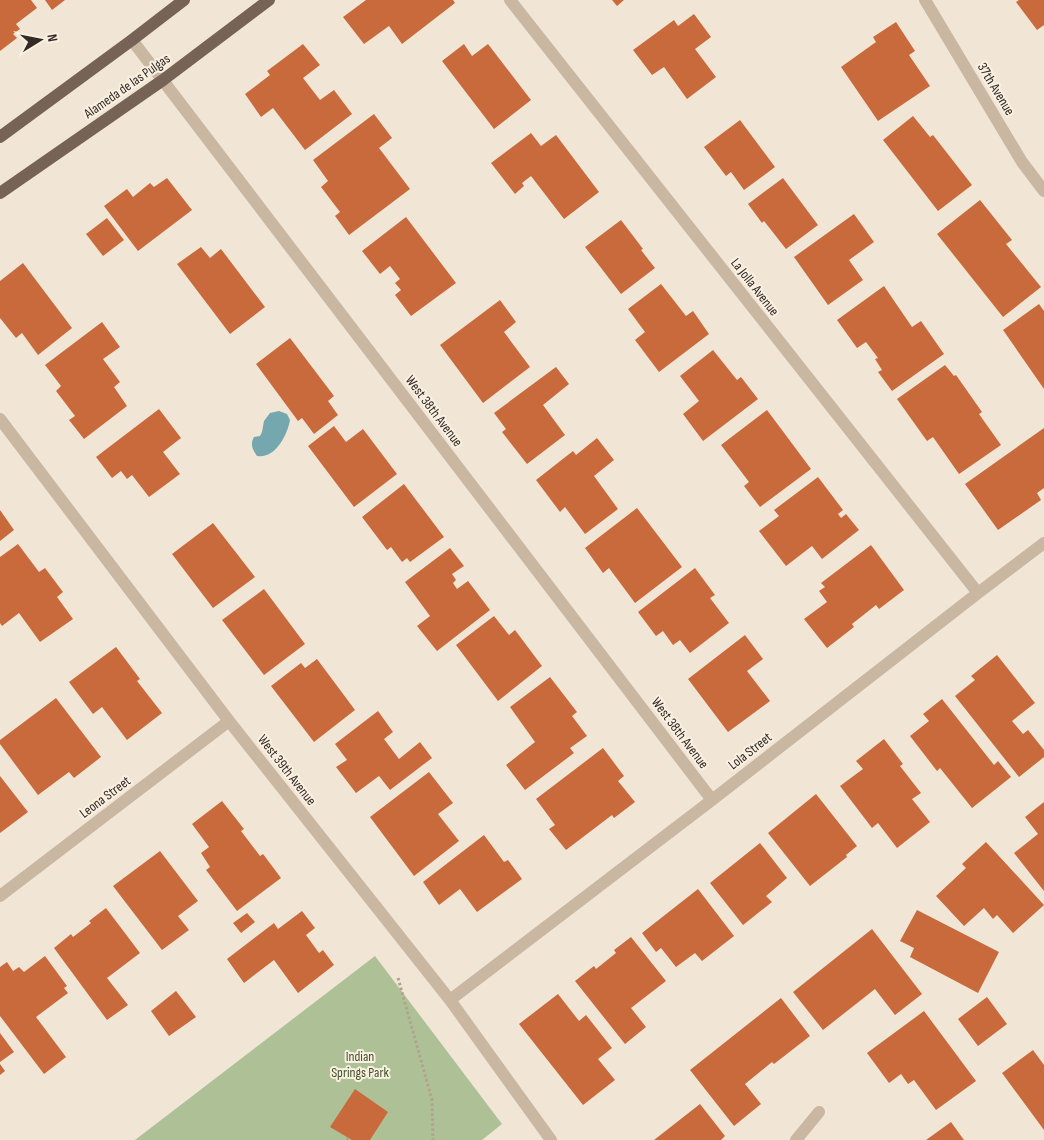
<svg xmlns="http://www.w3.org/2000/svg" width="1044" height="1140" font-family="'Sofia Sans Condensed',sans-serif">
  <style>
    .green { fill: #aec096 }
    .water { fill: #74a7ae }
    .building { fill: #c96a3c }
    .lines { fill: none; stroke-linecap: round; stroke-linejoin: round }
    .path { stroke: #b4a18c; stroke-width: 3; stroke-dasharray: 2.5 2.5; stroke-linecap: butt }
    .minor { stroke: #c9b7a2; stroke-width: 12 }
    .major { stroke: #766355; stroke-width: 12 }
    .labels { text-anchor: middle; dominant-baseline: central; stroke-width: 4; stroke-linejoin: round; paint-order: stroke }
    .street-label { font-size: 14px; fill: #332a24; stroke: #f9f0e2 }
    .park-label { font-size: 14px; fill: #3f5228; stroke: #f9f0e2 }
  </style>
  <rect width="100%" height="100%" fill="#f1e6d6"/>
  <path class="green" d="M 375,956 L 502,1124 L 482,1140 L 135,1140 Z"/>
  <path class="water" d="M 279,411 L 287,414 L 290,420 C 287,436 275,459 257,456 C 252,449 250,444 254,437 L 260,436 L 262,432 L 264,421 L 270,413 Z"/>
  <path class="building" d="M 0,0 L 31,0 L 37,8 L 16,24 L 20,29 L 13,34 L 17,38 L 0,51 Z
    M 45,0 L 65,0 L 52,10 Z
    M 366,0 L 453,0 L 455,3 L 402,44 L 389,26 L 364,44 L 343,17 Z
    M 612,0 L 624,0 L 617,6 Z
    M 1019,0 L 1044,0 L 1044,25 L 1037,30 L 1016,2 Z
    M 694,14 L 711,37 L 695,49 L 716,77 L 687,99 L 664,67 L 652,75 L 633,50 L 674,20 L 678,26 Z
    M 896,22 L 915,51 L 909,55 L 930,86 L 878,121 L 841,67 L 876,42 L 873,37 Z
    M 303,44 L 320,65 L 303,78 L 320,100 L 334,90 L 352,114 L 305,150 L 273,108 L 261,117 L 245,94 L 270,75 L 267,71 Z
    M 464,44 L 472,56 L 488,44 L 531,100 L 494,129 L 442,61 Z
    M 374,114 L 392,138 L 379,148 L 410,189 L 349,235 L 335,216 L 340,212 L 321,187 L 328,181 L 313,160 Z
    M 913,116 L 930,137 L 933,135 L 972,185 L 938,211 L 883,140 Z
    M 740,120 L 775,167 L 744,190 L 731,172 L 726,176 L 704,147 Z
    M 531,133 L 541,146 L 556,135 L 599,192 L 564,219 L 531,176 L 522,183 L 524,186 L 515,194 L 491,163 Z
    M 167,178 L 192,210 L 138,251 L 104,206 L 127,189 L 133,197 L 150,183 L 154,187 Z
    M 783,178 L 818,225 L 786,249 L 764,221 L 762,223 L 748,204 Z
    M 980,200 L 1012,240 L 1006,244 L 1041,287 L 1003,317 L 937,234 Z
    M 854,214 L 874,242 L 849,260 L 863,280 L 828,305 L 794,257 Z
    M 406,217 L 456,283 L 411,316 L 395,295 L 401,290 L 395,283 L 400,279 L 390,266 L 380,274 L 362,251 Z
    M 107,218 L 124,240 L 103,256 L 86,234 Z
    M 621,220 L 643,249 L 641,250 L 655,268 L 621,294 L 585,247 Z
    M 201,247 L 210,258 L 221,249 L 265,307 L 230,334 L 177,264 Z
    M 23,263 L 72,328 L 38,355 L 22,333 L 16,338 L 0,318 L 0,281 Z
    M 661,284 L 686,316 L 693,311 L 709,334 L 659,372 L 635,340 L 645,332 L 628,309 Z
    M 884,286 L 912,327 L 921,321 L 944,354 L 892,391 L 878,372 L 882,370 L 875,359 L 878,358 L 866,342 L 857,348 L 837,320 Z
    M 500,300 L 516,322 L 504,332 L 530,367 L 483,403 L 440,345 Z
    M 1039,304 L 1044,311 L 1044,389 L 1003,330 Z
    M 102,322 L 120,347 L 103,359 L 120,382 L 114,387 L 127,406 L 84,439 L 69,420 L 75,416 L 56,391 L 61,386 L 45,365 Z
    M 290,338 L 334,396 L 328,401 L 338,415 L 314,434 L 302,418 L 298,421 L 256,364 Z
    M 713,350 L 737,380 L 741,377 L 758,399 L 703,441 L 683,414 L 699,401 L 680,376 Z
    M 945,365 L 954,376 L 956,375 L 982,412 L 979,414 L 1001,445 L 959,474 L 933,437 L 927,441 L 897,399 Z
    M 556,367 L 569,384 L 543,405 L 565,435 L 527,464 L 502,432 L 506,429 L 494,413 Z
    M 159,409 L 181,438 L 163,452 L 180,474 L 149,497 L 132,475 L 127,479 L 121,471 L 112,478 L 96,457 Z
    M 767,410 L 811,469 L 760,507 L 744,486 L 749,482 L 721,445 Z
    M 334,426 L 346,442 L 363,429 L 397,474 L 354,507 L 308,446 Z
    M 1044,428 L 1044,488 L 1037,493 L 1041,500 L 998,530 L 965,484 Z
    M 597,438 L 614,460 L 594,476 L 618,509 L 585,534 L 565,507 L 560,512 L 536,480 L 573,451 L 576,455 Z
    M 818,477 L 843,510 L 838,514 L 841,518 L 846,514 L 859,530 L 822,559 L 812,546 L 786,566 L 759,531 L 779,516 L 774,510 Z
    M 404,484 L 444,537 L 410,562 L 407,558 L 402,562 L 391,547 L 387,550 L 362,517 Z
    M 637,508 L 682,567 L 635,603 L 609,568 L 603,573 L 585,548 Z
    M 0,510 L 14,530 L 0,541 Z
    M 213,523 L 255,577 L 213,608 L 172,554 Z
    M 18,544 L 39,572 L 45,568 L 63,592 L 57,597 L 73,619 L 40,642 L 19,613 L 2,626 L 0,623 L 0,557 Z
    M 871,545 L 904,590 L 879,609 L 876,605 L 852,624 L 854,627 L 827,648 L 804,619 L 827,602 L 819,591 L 825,587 L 821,583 Z
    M 450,548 L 464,566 L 452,574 L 456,580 L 453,583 L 457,589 L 468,581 L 490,610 L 437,651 L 417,626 L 430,616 L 405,582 Z
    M 695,568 L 715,595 L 710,598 L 729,623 L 690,653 L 680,640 L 673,645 L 663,631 L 656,636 L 638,612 Z
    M 264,589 L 305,644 L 264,675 L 222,620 Z
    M 494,616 L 509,635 L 515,630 L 542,666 L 498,701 L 456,645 Z
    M 745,635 L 763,659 L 747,671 L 770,701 L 728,732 L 688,679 Z
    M 116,647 L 140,679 L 137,681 L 162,713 L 127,740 L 102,707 L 93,714 L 69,682 Z
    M 997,655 L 1035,703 L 1012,721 L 1023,734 L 1028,730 L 1044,750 L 1044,757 L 1019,777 L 955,696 L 975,680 L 971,676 Z
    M 317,659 L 355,710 L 314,742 L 271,686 L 301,663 L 305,668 Z
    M 550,677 L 577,712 L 572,716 L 587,736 L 570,748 L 574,753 L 525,790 L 506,765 L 535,742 L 510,707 Z
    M 56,698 L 101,757 L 74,778 L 69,772 L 38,795 L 0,744 L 0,740 Z
    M 942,699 L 994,765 L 998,761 L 1011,777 L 972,808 L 940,768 L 937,771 L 910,736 L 929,721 L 923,714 Z
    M 378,711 L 393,732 L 384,739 L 399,759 L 420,742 L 432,758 L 390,790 L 379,776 L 356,793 L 336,767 L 347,760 L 335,744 Z
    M 884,739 L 903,764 L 900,766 L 921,793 L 912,799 L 930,822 L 897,848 L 878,823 L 872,828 L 840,786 L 863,769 L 856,761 Z
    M 603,748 L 624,776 L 618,781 L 635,802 L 614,818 L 612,815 L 566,850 L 549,829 L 555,825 L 536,799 Z
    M 429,772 L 453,803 L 438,814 L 459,841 L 414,876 L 370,817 Z
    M 0,776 L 28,812 L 0,833 Z
    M 816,794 L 857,846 L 846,855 L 847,857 L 810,886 L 768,833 Z
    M 222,801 L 244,829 L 241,831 L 260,856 L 263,854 L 281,878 L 237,911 L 206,870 L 210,867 L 201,853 L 209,847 L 192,824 Z
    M 1044,802 L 1044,891 L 1014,853 L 1038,834 L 1025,817 Z
    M 484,835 L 504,862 L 508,860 L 522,879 L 477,912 L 460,889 L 439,905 L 423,882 Z
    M 986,842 L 1044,905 L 1013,933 L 997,915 L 993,919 L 984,908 L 964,926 L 936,896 L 966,868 L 962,864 Z
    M 760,843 L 787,878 L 766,896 L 772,902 L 743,925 L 710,883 Z
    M 160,851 L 198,901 L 178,916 L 189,930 L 162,950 L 113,886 Z
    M 698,889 L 734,936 L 702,961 L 695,953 L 676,967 L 661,948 L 656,952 L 642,933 Z
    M 106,908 L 140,953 L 107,978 L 128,1005 L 107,1020 L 54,948 L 71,934 L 73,937 L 91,923 L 89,921 Z
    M 917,910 L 999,952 L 978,993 L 910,957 L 914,948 L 900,941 Z
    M 302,911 L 315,928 L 306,935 L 319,953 L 323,950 L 334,965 L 298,993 L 274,960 L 244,983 L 227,959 L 274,923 L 278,929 Z
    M 247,913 L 255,922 L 241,933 L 233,923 Z
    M 872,929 L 922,994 L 895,1015 L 875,989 L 823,1030 L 793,992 Z
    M 631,937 L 666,981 L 631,1008 L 646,1027 L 625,1044 L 575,981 L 594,966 L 596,969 L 616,953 L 614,950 Z
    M 45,956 L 67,986 L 64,988 L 68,993 L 36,1017 L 66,1057 L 44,1074 L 0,1016 L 0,967 L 7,962 L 13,971 L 19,967 L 24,972 Z
    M 176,991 L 196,1017 L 169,1036 L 151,1011 Z
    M 558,994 L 579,1021 L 586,1015 L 612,1048 L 598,1059 L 615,1080 L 583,1105 L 519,1024 Z
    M 987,997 L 1007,1024 L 978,1046 L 958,1019 Z
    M 781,998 L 810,1036 L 774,1064 L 772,1062 L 745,1084 L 761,1104 L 734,1126 L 690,1070 Z
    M 924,1011 L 976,1081 L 936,1110 L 914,1080 L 908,1084 L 901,1074 L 889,1083 L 867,1053 Z
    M 0,1033 L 14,1052 L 0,1062 Z
    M 1033,1050 L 1044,1065 L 1044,1130 L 1002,1073 Z
    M 0,1064 L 5,1071 L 0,1075 Z
    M 355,1089 L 388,1112 L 370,1140 L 352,1140 L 330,1127 Z
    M 700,1104 L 725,1136 L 721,1140 L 654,1140 Z
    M 951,1122 L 964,1140 L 926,1140 Z"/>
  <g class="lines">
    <path class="path" d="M 398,978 L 432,1100 L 433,1140
      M 347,1140 L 348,1137"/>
    <path class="minor" d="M 510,0 L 978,593
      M 925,0 L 1022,162 L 1044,191
      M 132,40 L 712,800
      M 0,419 L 229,721 L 450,1000 L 551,1140
      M 0,896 L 229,721
      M 450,1000 L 712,800 L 978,593 L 1044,543
      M 796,1140 L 819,1112"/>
    <path class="major" d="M 0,137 L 132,40 L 184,0
      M 0,193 L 163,80 L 269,0"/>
  </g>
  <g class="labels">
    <g class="street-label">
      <text transform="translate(127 86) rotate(-35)">Alameda de las Pulgas</text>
      <text transform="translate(996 89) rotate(59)">37th Avenue</text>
      <text transform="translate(755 287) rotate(52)">La Jolla Avenue</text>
      <text transform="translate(434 411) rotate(53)">West 38th Avenue</text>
      <text transform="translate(680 733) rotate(53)">West 38th Avenue</text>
      <text transform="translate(750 751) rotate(-38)">Lola Street</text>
      <text transform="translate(287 770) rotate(52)">West 39th Avenue</text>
      <text transform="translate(105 797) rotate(-37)">Leona Street</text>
    </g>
    <g class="park-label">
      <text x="360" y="1056">Indian<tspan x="360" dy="16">Springs Park</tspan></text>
    </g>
  </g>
  <g transform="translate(40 40) rotate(80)" stroke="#f9f0e2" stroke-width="4" paint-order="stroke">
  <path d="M0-4L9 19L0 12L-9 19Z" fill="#332a24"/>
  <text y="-8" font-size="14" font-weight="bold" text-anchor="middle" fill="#332a24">N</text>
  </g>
</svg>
